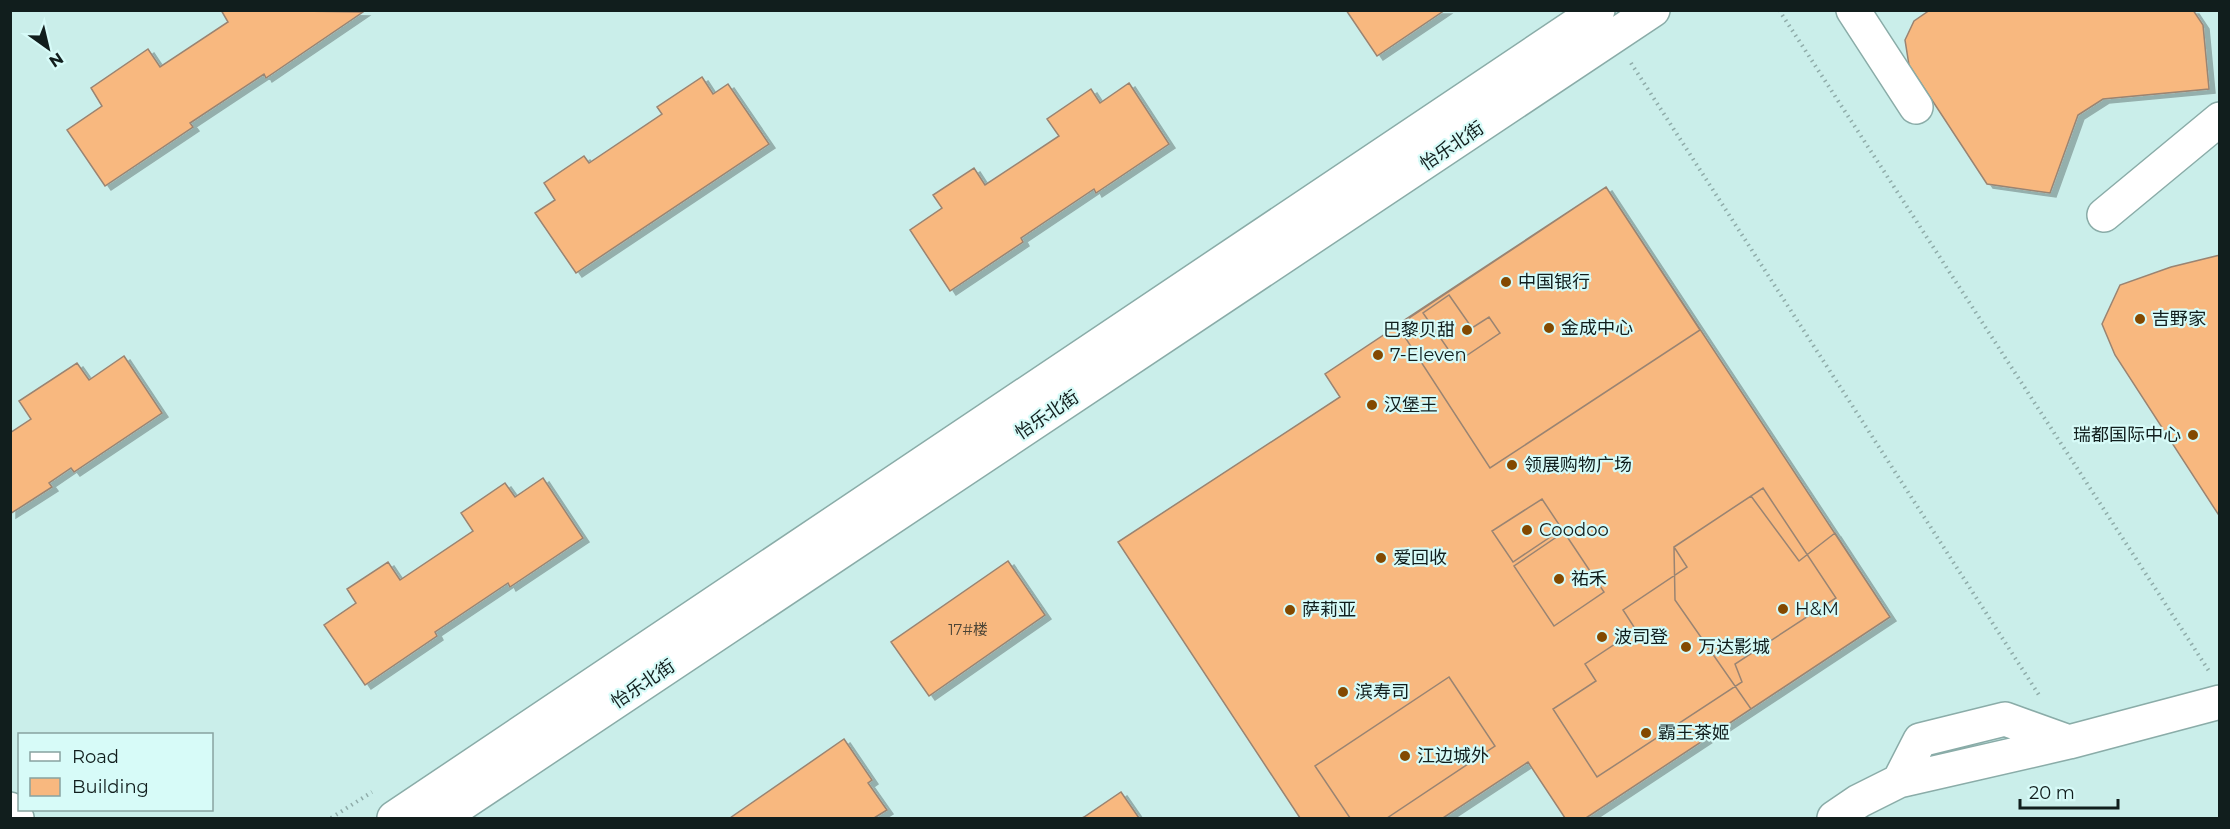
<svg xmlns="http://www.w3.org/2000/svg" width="2230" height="829" font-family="Montserrat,'Noto Sans SC',sans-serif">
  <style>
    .building { fill: #f8b87f; stroke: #9a8472; stroke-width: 1.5; filter: url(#shadow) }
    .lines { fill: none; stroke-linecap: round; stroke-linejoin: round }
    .minor-casing { stroke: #8aaca8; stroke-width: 36 }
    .major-casing { stroke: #8aaca8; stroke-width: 36 }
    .path { stroke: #8faca9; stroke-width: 4; stroke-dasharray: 1.5 4.5; stroke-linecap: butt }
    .minor { stroke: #fff; stroke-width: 33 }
    .major { stroke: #fff; stroke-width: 33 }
    .poi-dot { fill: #834900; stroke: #d7fbf8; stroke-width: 2 }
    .labels { text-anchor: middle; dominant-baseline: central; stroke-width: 4.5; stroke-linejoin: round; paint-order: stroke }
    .number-label { font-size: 15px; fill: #4b4436 }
    .street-label { font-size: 18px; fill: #111e1d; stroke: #d7fbf8 }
    .poi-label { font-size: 18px; fill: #111e1d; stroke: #d7fbf8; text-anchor: start }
  </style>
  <defs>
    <filter id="shadow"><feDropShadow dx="6" dy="4" stdDeviation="0" flood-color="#0004"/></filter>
  </defs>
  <rect width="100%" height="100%" fill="#caeeea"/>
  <path class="building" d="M 221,10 L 363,12 L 266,78 L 264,74 L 190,123 L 193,127 L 105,186 L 67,130 L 102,106 L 91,88 L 148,49 L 160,67 L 228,22 Z
    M 1346,10 L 1445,10 L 1377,56 Z
    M 1930,10 L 2193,10 L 2203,25 L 2209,89 L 2103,99 L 2078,115 L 2050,193 L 1987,184 L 1909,65 L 1905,40 L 1914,21 Z
    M 702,77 L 713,94 L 728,84 L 769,144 L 576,273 L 535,213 L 555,200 L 544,183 L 584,156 L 589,163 L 662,114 L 657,107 Z
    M 1129,83 L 1169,144 L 1096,193 L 1094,189 L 1021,238 L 1023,242 L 950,291 L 910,230 L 942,208 L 933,195 L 974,168 L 985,185 L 1059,136 L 1047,119 L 1091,89 L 1100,103 Z
    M 1606,187 L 1890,617 L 1586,818 L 1565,818 L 1528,762 L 1443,818 L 1300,818 L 1118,542 L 1340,397 L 1325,374 Z
    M 1606,187 L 1700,330 L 1490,468 L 1397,325 Z
    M 2220,255 L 2220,517 L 2115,355 L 2102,324 L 2120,285 L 2171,267 Z
    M 1449,295 L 1472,328 L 1489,317 L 1500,333 L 1457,362 L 1423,313 Z
    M 124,356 L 162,413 L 74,472 L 71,468 L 49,483 L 52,487 L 10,514 L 10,433 L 31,419 L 19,401 L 77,363 L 89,380 Z
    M 543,478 L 583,538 L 510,587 L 508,583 L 435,632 L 437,636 L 365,685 L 324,625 L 356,603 L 347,589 L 388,562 L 400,580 L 473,531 L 461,513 L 505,483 L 515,497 Z
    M 1763,488 L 1836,598 L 1735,664 L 1742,682 L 1597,777 L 1553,709 L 1596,681 L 1585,664 L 1636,630 L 1623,610 L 1687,567 L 1674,547 Z
    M 1751,496 L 1799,561 L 1835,533 L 1890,617 L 1751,709 L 1675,600 L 1674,547 Z
    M 1542,499 L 1562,529 L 1513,562 L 1492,531 Z
    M 1564,532 L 1604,592 L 1554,626 L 1514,566 Z
    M 1008,561 L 1045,615 L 929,696 L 891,642 Z
    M 1449,677 L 1495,746 L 1387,818 L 1350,818 L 1315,766 Z
    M 844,739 L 872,780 L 868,783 L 887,810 L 874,818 L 730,818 Z
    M 1121,792 L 1139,818 L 1082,818 L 1084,817 Z"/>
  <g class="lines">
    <defs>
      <path id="minor" d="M 1853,10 L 1916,107
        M 2104,215 L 2220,119
        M 1899,781 L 1920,740 L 2005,719 L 2069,742
        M 10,809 L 17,818
        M 1834,818 L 1859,801 L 1899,781 L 2069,742 L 2220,702"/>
      <path id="major" d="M 394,818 L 1598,10
        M 441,818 L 1653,10"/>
    </defs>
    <use href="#minor" class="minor-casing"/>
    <use href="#major" class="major-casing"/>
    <path class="path" d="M 1779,10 L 2209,671
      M 1631,63 L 2039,695
      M 331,818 L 372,792"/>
    <use href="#minor" class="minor"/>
    <use href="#major" class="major"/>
  </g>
  <g class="poi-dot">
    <circle cx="1506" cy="282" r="6"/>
    <circle cx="2140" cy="319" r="6"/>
    <circle cx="1549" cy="328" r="6"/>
    <circle cx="1467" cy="330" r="6"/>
    <circle cx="1378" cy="355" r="6"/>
    <circle cx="1372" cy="405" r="6"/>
    <circle cx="2193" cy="435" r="6"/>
    <circle cx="1512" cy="465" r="6"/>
    <circle cx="1527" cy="530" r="6"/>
    <circle cx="1381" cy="558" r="6"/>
    <circle cx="1559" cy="579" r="6"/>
    <circle cx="1783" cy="609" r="6"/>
    <circle cx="1290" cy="610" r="6"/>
    <circle cx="1602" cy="637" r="6"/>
    <circle cx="1686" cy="647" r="6"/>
    <circle cx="1343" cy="692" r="6"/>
    <circle cx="1646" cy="733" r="6"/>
    <circle cx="1405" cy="756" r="6"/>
  </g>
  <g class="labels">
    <g class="number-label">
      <text x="968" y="629">17#楼</text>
    </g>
    <g class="street-label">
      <text transform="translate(1452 146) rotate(-34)">怡乐北街</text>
      <text transform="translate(1047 415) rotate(-34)">怡乐北街</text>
      <text transform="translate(643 684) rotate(-34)">怡乐北街</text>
    </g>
    <g class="poi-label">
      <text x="1518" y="282">中国银行</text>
      <text x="2152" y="319">吉野家</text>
      <text x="1561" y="328">金成中心</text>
      <text x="1455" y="330" text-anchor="end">巴黎贝甜</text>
      <text x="1390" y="355">7-Eleven</text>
      <text x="1384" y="405">汉堡王</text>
      <text x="2181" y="435" text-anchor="end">瑞都国际中心</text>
      <text x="1524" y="465">领展购物广场</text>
      <text x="1539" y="530">Coodoo</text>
      <text x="1393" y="558">爱回收</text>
      <text x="1571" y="579">祐禾</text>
      <text x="1795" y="609">H&amp;M</text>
      <text x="1302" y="610">萨莉亚</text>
      <text x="1614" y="637">波司登</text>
      <text x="1698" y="647">万达影城</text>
      <text x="1355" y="692">滨寿司</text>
      <text x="1658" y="733">霸王茶姬</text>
      <text x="1417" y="756">江边城外</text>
    </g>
  </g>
  <rect width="2230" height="829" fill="none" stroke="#111e1d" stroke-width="24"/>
  <rect x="18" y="733" width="195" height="78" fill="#d7fbf8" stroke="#88a3a0" stroke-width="1.5"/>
  <rect x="30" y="752" width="30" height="9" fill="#ffffff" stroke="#88a3a0" stroke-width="1.5"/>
  <text x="72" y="763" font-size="18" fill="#111e1d">Road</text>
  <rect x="30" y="778" width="30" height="18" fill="#f8b87f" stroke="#88a3a0" stroke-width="1.5"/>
  <text x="72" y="793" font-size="18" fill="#111e1d">Building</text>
  <g transform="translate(48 48) rotate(146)" stroke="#d7fbf8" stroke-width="4.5" paint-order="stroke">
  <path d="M0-4.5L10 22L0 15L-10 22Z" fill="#111e1d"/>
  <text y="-9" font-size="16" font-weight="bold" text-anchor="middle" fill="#111e1d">N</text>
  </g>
  <path d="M2020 799v9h98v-9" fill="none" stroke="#111e1d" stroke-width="3"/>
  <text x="2029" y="799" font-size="18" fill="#111e1d" stroke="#d7fbf8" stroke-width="4.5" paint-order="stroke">20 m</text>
</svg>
